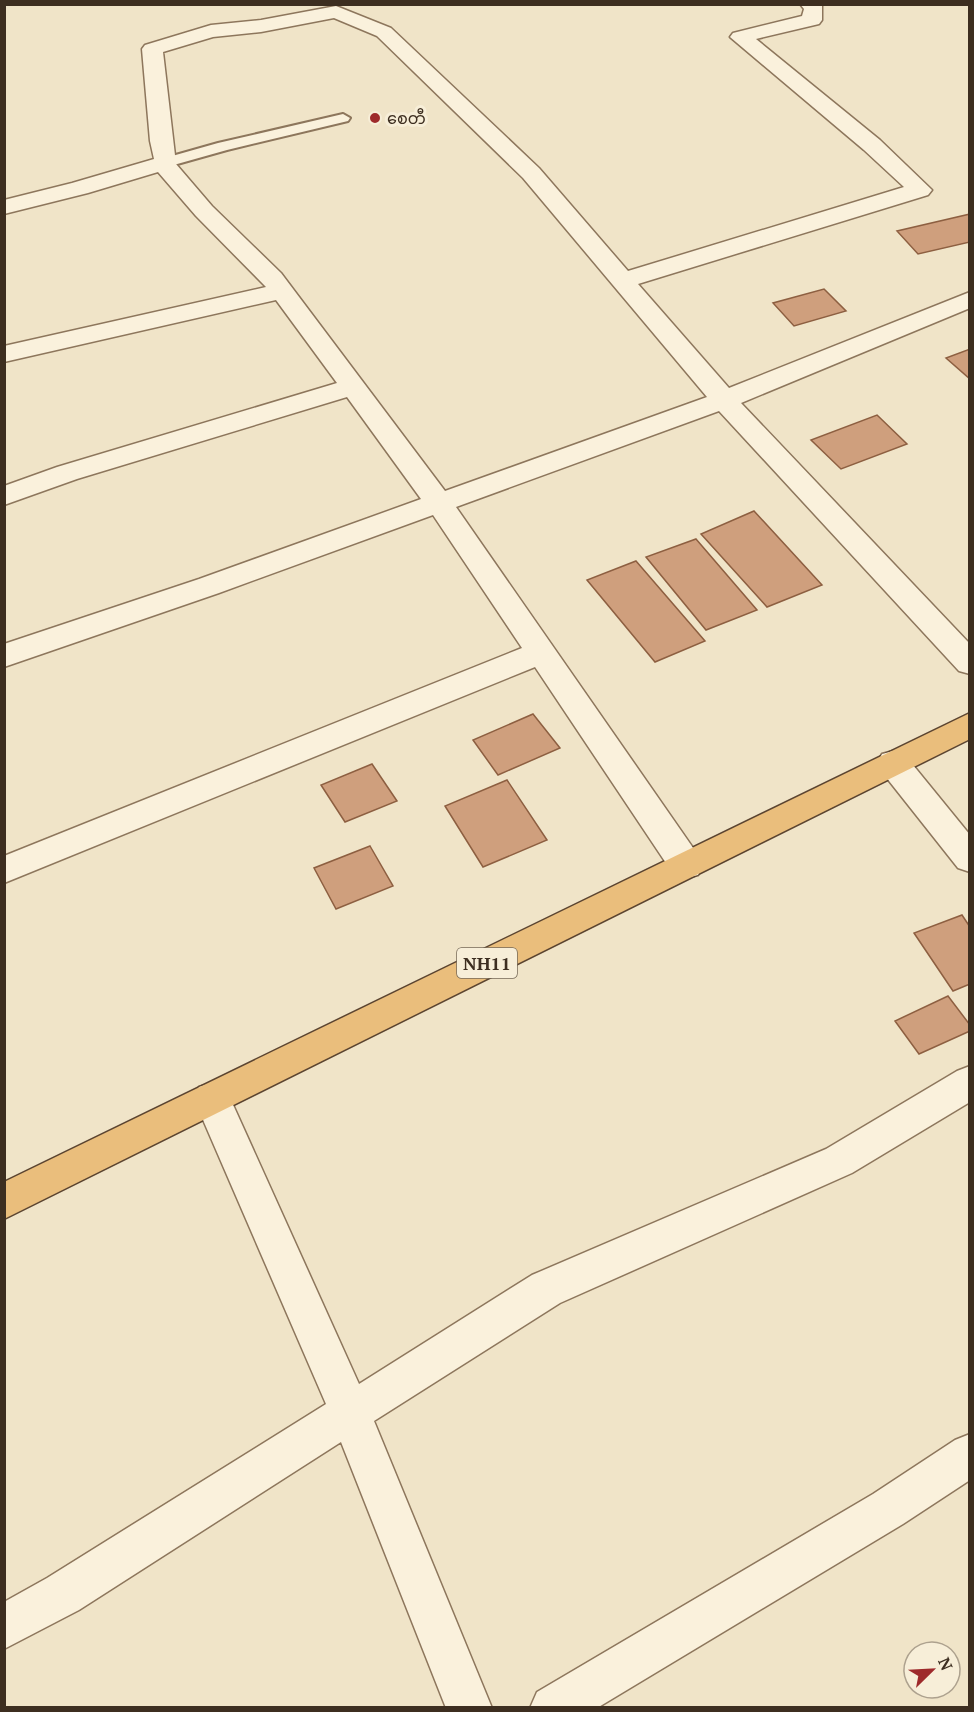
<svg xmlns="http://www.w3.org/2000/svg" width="974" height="1712" font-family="'PT Serif','Noto Sans Myanmar',serif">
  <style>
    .building { fill: #cf9f7d; stroke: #8d5f41; stroke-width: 1.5 }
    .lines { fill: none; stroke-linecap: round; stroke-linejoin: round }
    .service-casing { stroke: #8d765c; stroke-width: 4 }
    .minor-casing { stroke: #8d765c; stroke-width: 3 }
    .trunk-casing { stroke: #5b4430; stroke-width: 3 }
    .service { fill: #faf1dc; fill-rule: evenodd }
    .minor { fill: #faf1dc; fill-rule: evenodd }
    .trunk { fill: #eabe7c; fill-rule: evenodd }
    .poi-dot { fill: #9e2a2b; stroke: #f7eed8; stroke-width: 2 }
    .labels { text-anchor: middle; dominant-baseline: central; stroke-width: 6; stroke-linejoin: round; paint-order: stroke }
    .far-poi-label { font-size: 16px; fill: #3d2e20; stroke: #f7eed8; text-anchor: start }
    .shield { fill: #f7eed8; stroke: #756857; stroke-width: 1.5 }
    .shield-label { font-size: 18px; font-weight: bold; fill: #3d2e20 }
  </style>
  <rect width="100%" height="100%" fill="#f0e4c8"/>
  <path class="building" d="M 970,214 L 970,242 L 918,254 L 897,231 Z
    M 824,289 L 846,311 L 794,326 L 773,303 Z
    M 970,349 L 970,379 L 946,358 Z
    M 877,415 L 907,444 L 841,469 L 811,440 Z
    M 754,511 L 822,585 L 767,607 L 701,534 Z
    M 696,539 L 757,610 L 706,630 L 646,557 Z
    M 636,561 L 705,641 L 655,662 L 587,580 Z
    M 533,714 L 560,748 L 498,775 L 473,740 Z
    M 372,764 L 397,801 L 345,822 L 321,785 Z
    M 507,780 L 547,840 L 483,867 L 445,806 Z
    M 370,846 L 393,886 L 336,909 L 314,868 Z
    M 962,915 L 970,927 L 970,984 L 953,991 L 914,933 Z
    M 948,996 L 970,1025 L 970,1031 L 919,1054 L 895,1021 Z"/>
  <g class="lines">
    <defs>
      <path id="service" d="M 343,114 L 350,118 L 348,121 L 227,150 L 163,168 L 155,163 L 158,160 L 218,143 Z"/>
      <path id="minor" d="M 800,4 L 822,4 L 822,20 L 819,24 L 756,39 L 880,140 L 932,190 L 928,195 L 638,284 L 729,388 L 970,292 L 970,308 L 741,403 L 970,644 L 970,674 L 959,671 L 719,411 L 456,507 L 698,855 L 703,865 L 698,875 L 686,878 L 674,875 L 535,667 L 4,883 L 4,856 L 522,648 L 433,515 L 219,593 L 4,667 L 4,644 L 199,579 L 421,499 L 347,397 L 77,479 L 4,505 L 4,486 L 57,467 L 337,383 L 276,300 L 4,362 L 4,346 L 266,287 L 196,216 L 158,172 L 88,193 L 4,214 L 4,200 L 72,183 L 154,159 L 150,141 L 142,49 L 145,45 L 211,25 L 261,20 L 336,6 L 391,28 L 539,168 L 628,271 L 904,187 L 864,150 L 730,37 L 733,33 L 802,16 L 804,9 ZM 334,18 L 377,36 L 523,178 L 707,397 L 445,491 L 281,273 L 212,206 L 176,164 L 163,52 L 213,37 L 261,32 Z
        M 893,751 L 904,754 L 970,835 L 970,872 L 958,868 L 882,772 L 877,763 L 882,754 Z
        M 970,1066 L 970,1102 L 852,1173 L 560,1303 L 374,1421 L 492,1708 L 446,1708 L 341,1442 L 79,1610 L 4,1649 L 4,1602 L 47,1578 L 326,1404 L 194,1099 L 199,1087 L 212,1083 L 225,1087 L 359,1384 L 532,1275 L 826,1149 L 957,1071 Z
        M 970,1434 L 970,1480 L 903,1524 L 597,1708 L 530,1708 L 537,1692 L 873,1494 L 955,1440 Z"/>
      <path id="trunk" d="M 970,713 L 970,739 L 4,1219 L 4,1182 Z"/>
    </defs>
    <use href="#service" class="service-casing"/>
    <use href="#minor" class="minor-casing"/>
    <use href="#trunk" class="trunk-casing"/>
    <use href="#service" class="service"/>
    <use href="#minor" class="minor"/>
    <use href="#trunk" class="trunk"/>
  </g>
  <circle class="poi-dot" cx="375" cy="118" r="6"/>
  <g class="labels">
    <g class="far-poi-label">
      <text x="387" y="118">စေတီ</text>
    </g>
    <rect class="shield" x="457" y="948" width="60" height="30" rx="4.5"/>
    <g class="shield-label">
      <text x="487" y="963">NH11</text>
    </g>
  </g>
  <rect width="974" height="1712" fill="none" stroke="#3d2e20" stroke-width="12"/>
  <g transform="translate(932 1670) rotate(66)"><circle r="28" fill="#f7eed8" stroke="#ada18e" stroke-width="1.5"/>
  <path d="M0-4.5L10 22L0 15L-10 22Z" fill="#9e2a2b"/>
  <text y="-9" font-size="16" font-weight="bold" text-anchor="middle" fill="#3d2e20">N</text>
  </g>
</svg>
